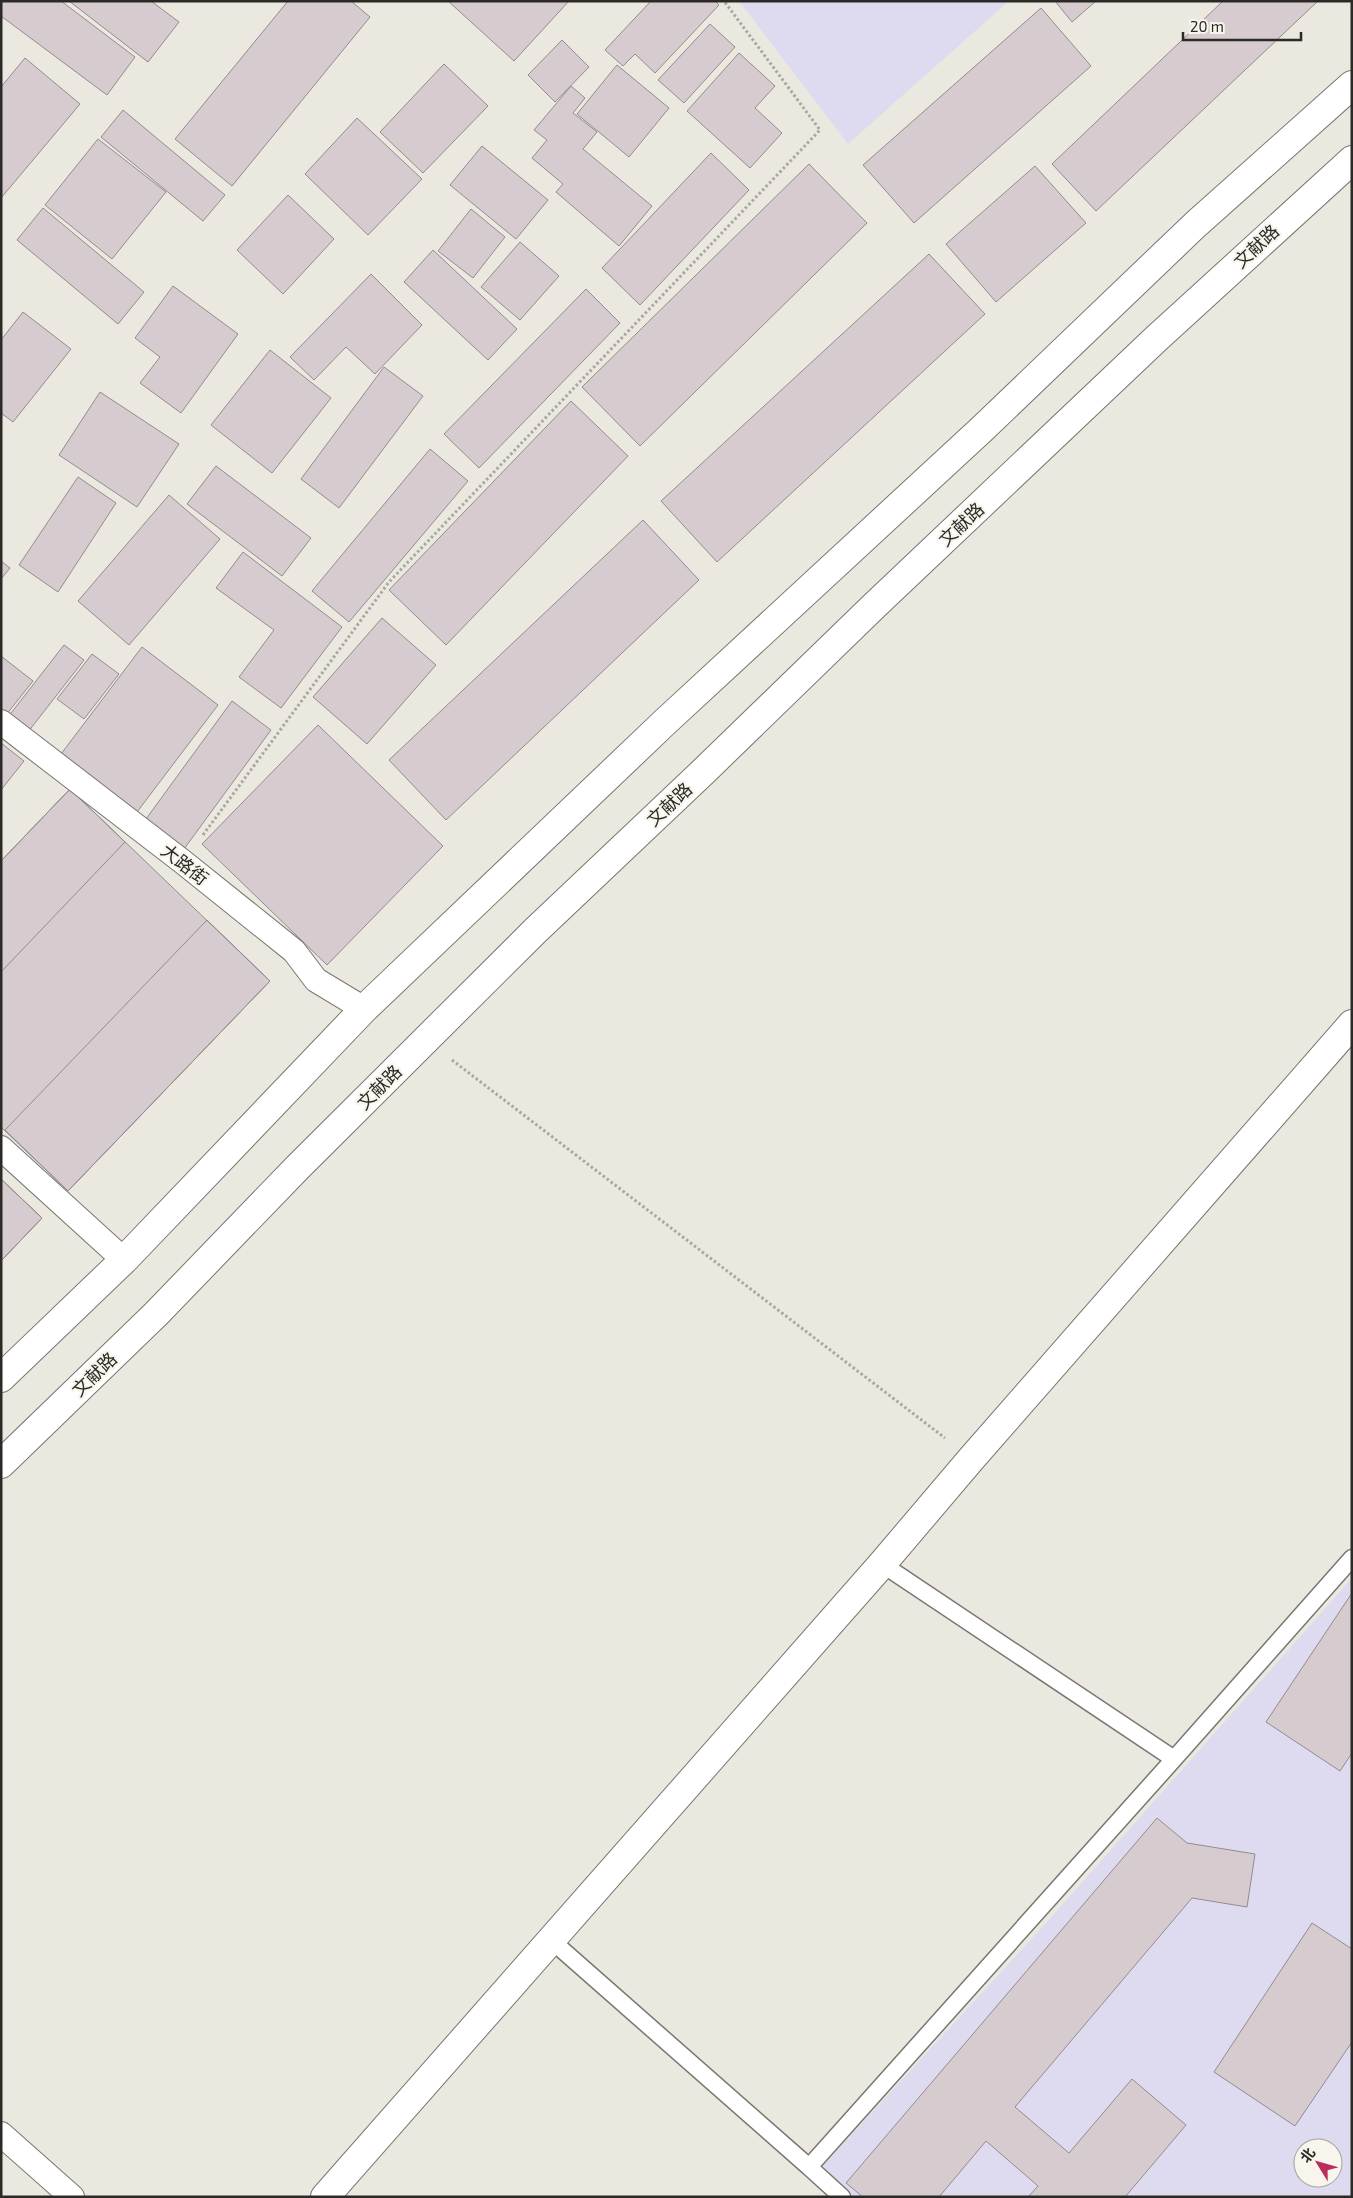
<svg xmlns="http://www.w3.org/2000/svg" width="1353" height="2198" font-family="'Exo 2','Noto Sans SC',sans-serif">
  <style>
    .education { fill: #dedbf1; fill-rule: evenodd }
    .building { fill: #d6cccf; stroke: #948b8d }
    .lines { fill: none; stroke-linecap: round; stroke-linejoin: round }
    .service-casing { stroke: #797770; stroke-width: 19 }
    .pedestrian-casing { stroke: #797770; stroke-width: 26 }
    .tertiary-casing { stroke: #797770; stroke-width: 30 }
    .secondary-casing { stroke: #797770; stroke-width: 30 }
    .path { stroke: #a9a7a0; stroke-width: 3; stroke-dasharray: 2.5 2.5; stroke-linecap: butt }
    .service { stroke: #fff; stroke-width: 16 }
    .pedestrian { stroke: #fff; stroke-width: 24 }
    .tertiary { stroke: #fff; stroke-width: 28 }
    .secondary { stroke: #fff; stroke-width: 28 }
    .labels { text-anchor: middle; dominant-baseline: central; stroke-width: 4.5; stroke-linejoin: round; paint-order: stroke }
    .street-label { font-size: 18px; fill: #2b2a27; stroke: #f8f5ec }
  </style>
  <rect width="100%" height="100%" fill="#eae8df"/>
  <path class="education" d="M 739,1 L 1009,1 L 848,144 Z
    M 1352,1578 L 1352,2197 L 849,2197 L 819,2170 L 1046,1923 ZM 1303,2148 L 1333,2148 L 1333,2178 L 1303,2178 Z"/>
  <path class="building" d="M 1,1 L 61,1 L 135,57 L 107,95 L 1,16 Z
    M 69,1 L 151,1 L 179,22 L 148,62 Z
    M 288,1 L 351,1 L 370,17 L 232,186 L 175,139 Z
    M 448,1 L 569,1 L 514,61 Z
    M 651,1 L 715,1 L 719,5 L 655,73 L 635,54 L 623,66 L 605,50 Z
    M 1055,1 L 1096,1 L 1072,22 Z
    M 1223,1 L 1318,1 L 1096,211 L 1052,164 Z
    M 1041,8 L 1091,66 L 914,223 L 863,165 Z
    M 710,24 L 735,47 L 684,103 L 658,80 Z
    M 562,40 L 589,67 L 555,102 L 528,75 Z
    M 739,53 L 775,86 L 755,108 L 782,133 L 750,168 L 687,111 Z
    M 25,58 L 80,104 L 1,198 L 1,87 Z
    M 444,64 L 488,106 L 423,173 L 380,132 Z
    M 617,65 L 669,108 L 629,157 L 577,114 Z
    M 571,86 L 585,98 L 573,113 L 597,132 L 583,149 L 652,206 L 619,246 L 556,192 L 563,184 L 532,158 L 547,140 L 534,130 Z
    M 123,110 L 225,195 L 203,221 L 101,137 Z
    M 357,118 L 422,179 L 368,235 L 305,174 Z
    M 98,139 L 166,192 L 112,259 L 45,205 Z
    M 482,146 L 548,200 L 516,239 L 450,185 Z
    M 711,153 L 749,190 L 640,305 L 602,268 Z
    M 809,164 L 867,223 L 640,446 L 582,387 Z
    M 1035,166 L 1086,223 L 996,302 L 946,244 Z
    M 288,195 L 334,239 L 283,294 L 237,250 Z
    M 43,208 L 144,292 L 118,324 L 17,240 Z
    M 471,209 L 505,237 L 473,278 L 438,251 Z
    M 520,242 L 559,276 L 520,320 L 481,287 Z
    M 433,250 L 517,329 L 488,360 L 404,282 Z
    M 929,254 L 985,314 L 717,562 L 661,501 Z
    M 371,274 L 422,325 L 375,374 L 346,347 L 314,380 L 290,357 Z
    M 173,286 L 238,334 L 181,413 L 140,383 L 160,357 L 135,338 Z
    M 586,289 L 620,323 L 479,468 L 444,434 Z
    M 23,312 L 71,349 L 13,422 L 1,413 L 1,340 Z
    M 270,350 L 331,398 L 272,473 L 211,425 Z
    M 384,367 L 423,396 L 339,508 L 301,479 Z
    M 100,392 L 179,444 L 137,507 L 59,455 Z
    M 571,401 L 628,456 L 446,645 L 389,590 Z
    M 430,449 L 468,481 L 349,622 L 312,591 Z
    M 216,466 L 311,538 L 282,576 L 187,504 Z
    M 78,477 L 116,503 L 58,592 L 19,565 Z
    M 169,495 L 220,539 L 129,645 L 78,601 Z
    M 643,520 L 699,580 L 446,820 L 389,760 Z
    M 243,552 L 342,627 L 281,708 L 239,677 L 274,630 L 216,588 Z
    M 1,561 L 10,568 L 1,579 Z
    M 382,618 L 436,665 L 367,744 L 313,697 Z
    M 64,645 L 84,660 L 28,732 L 8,717 Z
    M 142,647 L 218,705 L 137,812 L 61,754 Z
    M 92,654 L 119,674 L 84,719 L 57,699 Z
    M 1,656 L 33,681 L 6,715 L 1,711 Z
    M 232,701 L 271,730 L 184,849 L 146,819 Z
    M 318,725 L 443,846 L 327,965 L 202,844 Z
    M 1,743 L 24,761 L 1,790 Z
    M 70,789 L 270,981 L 68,1191 L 1,1127 L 1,861 Z
    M 70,789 L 125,842 L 1,972 L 1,861 Z
    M 207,920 L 270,981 L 68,1191 L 5,1130 Z
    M 1,1179 L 42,1218 L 1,1261 Z
    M 1,1179 L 42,1218 L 1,1261 Z
    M 1352,1593 L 1352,1753 L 1340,1771 L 1266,1722 Z
    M 1157,1818 L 1187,1843 L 1255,1854 L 1247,1907 L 1192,1898 L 1015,2107 L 1069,2153 L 1132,2079 L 1186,2125 L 1125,2197 L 1028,2197 L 1038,2186 L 986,2141 L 939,2197 L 863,2197 L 846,2183 Z
    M 1312,1923 L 1352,1949 L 1352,2042 L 1295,2126 L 1214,2072 Z"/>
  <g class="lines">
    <defs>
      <path id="service" d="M 882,1564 L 1174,1759 L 1352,1558
        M 551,1940 L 809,2167
        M 842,2197 L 809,2167 L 1174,1759"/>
      <path id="pedestrian" d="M 1,722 L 183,862 L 294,951 L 316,980 L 364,1009
        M 1,1148 L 124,1260
        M 1,2134 L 72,2197"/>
      <path id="tertiary" d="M 325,2197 L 882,1564 L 972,1458 L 1352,1024"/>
      <path id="secondary" d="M 1,1378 L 124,1260 L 364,1009 L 665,722 L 982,429 L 1195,225 L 1352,85
        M 1,1464 L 156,1314 L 297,1168 L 535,931 L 705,770 L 874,606 L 1157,338 L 1352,160"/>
    </defs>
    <use href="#service" class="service-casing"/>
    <use href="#pedestrian" class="pedestrian-casing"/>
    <use href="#tertiary" class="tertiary-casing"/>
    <use href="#secondary" class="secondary-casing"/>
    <path class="path" d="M 203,835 L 389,582 L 820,130 L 724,1
      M 452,1060 L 945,1438"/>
    <use href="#service" class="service"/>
    <use href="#pedestrian" class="pedestrian"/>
    <use href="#tertiary" class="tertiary"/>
    <use href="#secondary" class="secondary"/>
  </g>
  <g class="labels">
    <g class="street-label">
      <text transform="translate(1256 246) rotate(-43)">文献路</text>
      <text transform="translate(961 524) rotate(-43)">文献路</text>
      <text transform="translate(669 804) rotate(-43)">文献路</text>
      <text transform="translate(185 864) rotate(38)">大路街</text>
      <text transform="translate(379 1087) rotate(-45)">文献路</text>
      <text transform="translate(94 1374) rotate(-44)">文献路</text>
    </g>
  </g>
  <rect width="1353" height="2198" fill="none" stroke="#2b2a27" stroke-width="5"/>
  <g transform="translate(1318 2163) rotate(307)"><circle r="24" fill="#f8f5ec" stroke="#a6a49d"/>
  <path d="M0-4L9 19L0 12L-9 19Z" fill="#bb2d5c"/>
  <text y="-8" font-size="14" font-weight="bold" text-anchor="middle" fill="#2b2a27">北</text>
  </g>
  <path d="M1183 32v8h118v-8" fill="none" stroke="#2b2a27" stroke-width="2.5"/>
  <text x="1190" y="32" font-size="15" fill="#2b2a27" stroke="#f8f5ec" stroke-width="4" paint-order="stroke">20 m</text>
</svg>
